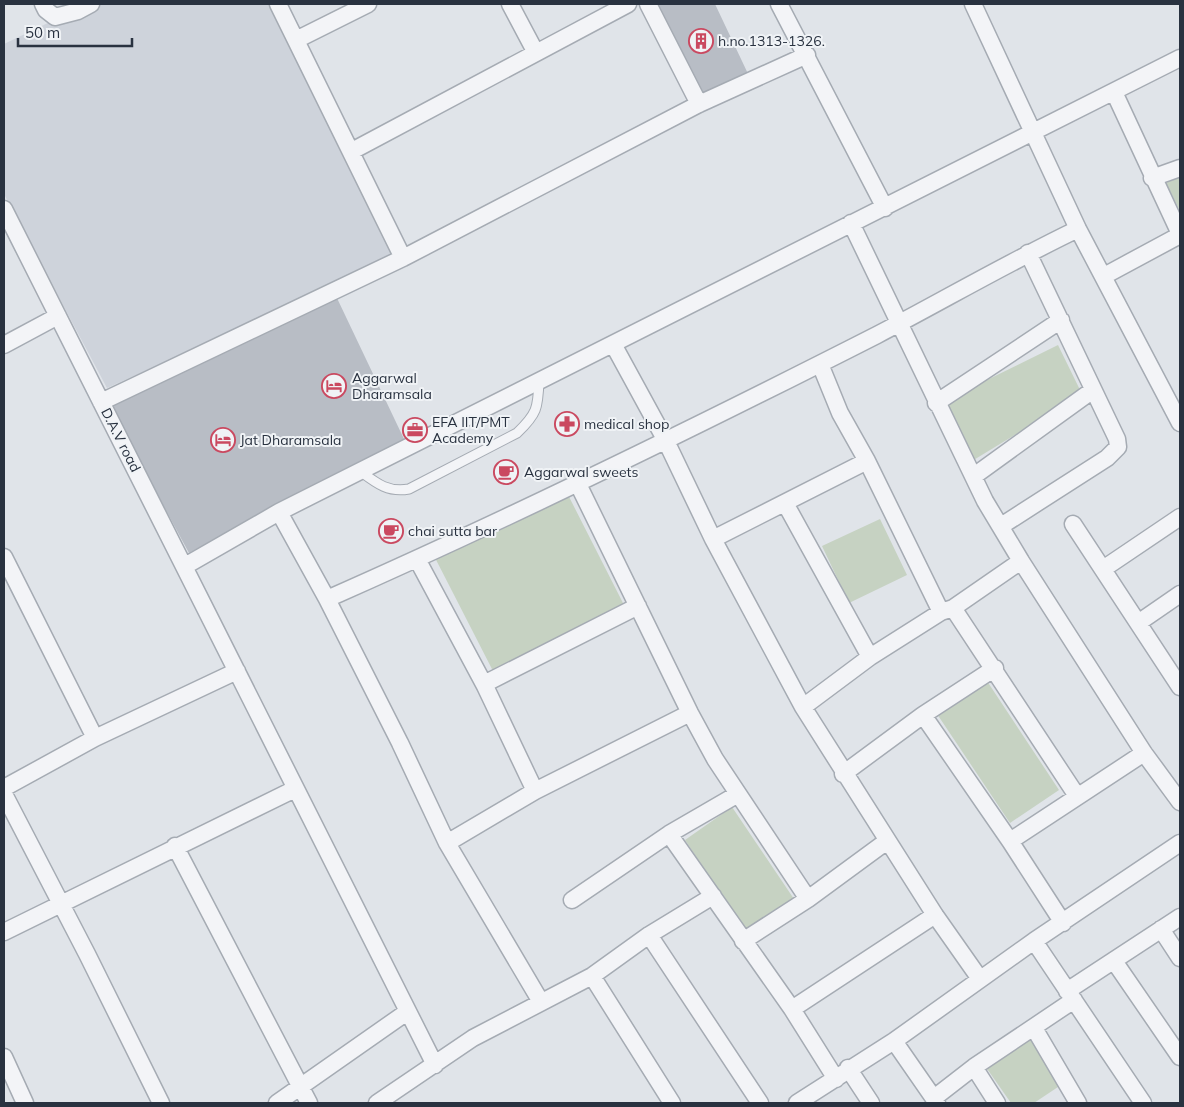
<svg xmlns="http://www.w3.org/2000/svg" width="1184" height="1107" font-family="Mulish,sans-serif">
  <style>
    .built { fill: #ced3db }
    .green { fill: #c6d2c2 }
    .building { fill: #b8bdc5 }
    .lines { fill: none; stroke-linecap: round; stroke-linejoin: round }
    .lane-casing { stroke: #a5abb3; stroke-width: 11 }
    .street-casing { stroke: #a5abb3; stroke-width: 19 }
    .lane { stroke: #f3f4f7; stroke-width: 9 }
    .street { stroke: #f3f4f7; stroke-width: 16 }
    .labels { text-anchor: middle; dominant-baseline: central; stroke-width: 4; stroke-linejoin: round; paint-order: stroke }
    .poi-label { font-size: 14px; fill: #293240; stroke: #f0f3f6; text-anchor: start }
    .street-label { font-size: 14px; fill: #293240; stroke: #f0f3f6 }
  </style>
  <rect width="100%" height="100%" fill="#e0e4e9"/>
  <path class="built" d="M 98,4 L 273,4 L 398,257 L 107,388 L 4,194 L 4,44 L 52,21 Z"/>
  <path class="green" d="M 1180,177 L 1180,211 L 1166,183 Z
    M 1058,345 L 1082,394 L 972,461 L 942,402 Z
    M 562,483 L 624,605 L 493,671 L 431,550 Z
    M 880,519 L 907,575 L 849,603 L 822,546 Z
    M 987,681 L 1059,790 L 1010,823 L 937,714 Z
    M 732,807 L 796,902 L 748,934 L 685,840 Z
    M 1029,1031 L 1064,1083 L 1034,1103 L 1011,1103 L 983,1063 Z"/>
  <path class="building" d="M 651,4 L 715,4 L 750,78 L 701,101 Z
    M 336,296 L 404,439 L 189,553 L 109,405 Z"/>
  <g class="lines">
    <defs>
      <path id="lane" d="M 360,471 C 376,483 388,493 409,489 L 517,433 C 537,414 538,408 539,381"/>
      <path id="street" d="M 43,4 L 46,10 L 55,17 L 78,11 L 91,4
        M 278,4 L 403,258
        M 510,4 L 536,53
        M 648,4 L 699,104
        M 779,4 L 885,208
        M 973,4 L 1078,229 L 1180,423
        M 296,40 L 368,4
        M 1114,92 L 1180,234
        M 352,151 L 628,4
        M 1152,178 L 1180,168
        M 4,209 L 435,1065
        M 851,223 L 985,501 L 1021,561 L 1144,753 L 1180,802
        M 1104,276 L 1180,235
        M 613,344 L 666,441 L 713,539 L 803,707 L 935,915 L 980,979
        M 4,345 L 58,316
        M 820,364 L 840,413 L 867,461 L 941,612
        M 101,402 L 403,258 L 699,104 L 807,55
        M 936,403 L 1061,320
        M 974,476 L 1093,390
        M 577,482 L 690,713 L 715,759 L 808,899
        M 785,503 L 870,657
        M 279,512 L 327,599 L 400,743 L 447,843 L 541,1002
        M 1073,524 L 1180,687
        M 1001,526 L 1107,458 L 1118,447 L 1117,439 L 1028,253
        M 713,539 L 867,461
        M 4,557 L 95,738
        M 417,559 L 485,686 L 535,791
        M 185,566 L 279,512 L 1180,58
        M 1103,569 L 1180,517
        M 327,599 C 513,517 696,427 877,335 C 944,300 1009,262 1078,229
        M 953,608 L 1077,796
        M 1138,623 L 1180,594
        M 484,684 L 638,606
        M 803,707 L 870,657 L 941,612 L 953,608 L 1021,561
        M 923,715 L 1010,841 L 1063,923
        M 843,774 L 923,715 L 995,668
        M 4,788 L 95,738 L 237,671
        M 4,794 L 87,954 L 161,1103
        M 669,834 L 792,1009 L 836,1079
        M 1010,841 L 1144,753
        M 447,843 L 535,791 L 690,713
        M 175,846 L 309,1103
        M 572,900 L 669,834 L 738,794
        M 1161,929 L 1180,958
        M 4,932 L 295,789
        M 649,935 L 760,1103
        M 743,941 L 808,899 L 887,841
        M 1034,941 L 1143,1103
        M 1114,961 L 1180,1057
        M 592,976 L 672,1103
        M 1067,991 L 1180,917
        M 792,1009 L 935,915
        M 1034,1028 L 1078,1103
        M 894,1041 L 937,1103
        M 4,1057 L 25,1103
        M 974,1067 L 997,1103
        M 848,1068 L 871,1103
        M 934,1098 L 974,1067 L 1074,1000
        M 277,1103 L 407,1012
        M 377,1103 L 473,1038 L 592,976 L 649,935 L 713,896
        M 797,1103 L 894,1041 L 1034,941 L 1180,843"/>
    </defs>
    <use href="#lane" class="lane-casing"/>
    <use href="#street" class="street-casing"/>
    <use href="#lane" class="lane"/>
    <use href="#street" class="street"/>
  </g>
  <defs>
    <symbol id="building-ring" viewBox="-11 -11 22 22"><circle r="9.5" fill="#f0f3f6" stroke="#ca4960" stroke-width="1.5"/><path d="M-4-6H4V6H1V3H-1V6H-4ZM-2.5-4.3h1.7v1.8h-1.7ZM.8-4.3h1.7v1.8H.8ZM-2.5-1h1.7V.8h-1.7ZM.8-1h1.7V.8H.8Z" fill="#ca4960"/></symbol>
    <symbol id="hotel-ring" viewBox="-11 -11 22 22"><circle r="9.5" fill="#f0f3f6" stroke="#ca4960" stroke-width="1.5"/><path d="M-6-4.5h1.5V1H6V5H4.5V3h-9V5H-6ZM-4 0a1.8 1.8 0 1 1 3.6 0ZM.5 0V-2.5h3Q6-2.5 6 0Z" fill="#ca4960"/></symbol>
    <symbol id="pharmacy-ring" viewBox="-11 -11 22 22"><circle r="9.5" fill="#f0f3f6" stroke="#ca4960" stroke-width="1.5"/><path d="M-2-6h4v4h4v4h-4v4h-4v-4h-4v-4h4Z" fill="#ca4960"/></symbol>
    <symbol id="office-ring" viewBox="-11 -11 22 22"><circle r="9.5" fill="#f0f3f6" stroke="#ca4960" stroke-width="1.5"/><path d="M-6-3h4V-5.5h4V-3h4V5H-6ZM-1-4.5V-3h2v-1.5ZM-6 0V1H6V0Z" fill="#ca4960"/></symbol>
    <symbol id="cafe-ring" viewBox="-11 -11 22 22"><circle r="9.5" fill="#f0f3f6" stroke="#ca4960" stroke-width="1.5"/><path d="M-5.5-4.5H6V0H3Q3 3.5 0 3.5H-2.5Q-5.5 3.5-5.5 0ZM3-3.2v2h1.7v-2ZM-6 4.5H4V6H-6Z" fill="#ca4960"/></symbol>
  </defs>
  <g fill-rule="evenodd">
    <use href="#building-ring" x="687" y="27" width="28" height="28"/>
    <use href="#hotel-ring" x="320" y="372" width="28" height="28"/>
    <use href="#pharmacy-ring" x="553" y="410" width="28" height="28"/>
    <use href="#office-ring" x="401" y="416" width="28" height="28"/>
    <use href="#hotel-ring" x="209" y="426" width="28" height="28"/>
    <use href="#cafe-ring" x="492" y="458" width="28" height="28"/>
    <use href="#cafe-ring" x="377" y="517" width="28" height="28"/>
  </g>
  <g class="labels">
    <g class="poi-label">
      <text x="718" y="41">h.no.1313-1326.</text>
      <text x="352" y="378">Aggarwal<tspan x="352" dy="16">Dharamsala</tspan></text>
      <text x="432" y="422">EFA IIT/PMT<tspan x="432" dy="16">Academy</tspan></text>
      <text x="584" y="424">medical shop</text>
      <text x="240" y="440">Jat Dharamsala</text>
      <text x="524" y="472">Aggarwal sweets</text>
      <text x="408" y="531">chai sutta bar</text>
    </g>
    <g class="street-label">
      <text transform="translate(121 440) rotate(63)">D.A.V road</text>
    </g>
  </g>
  <rect width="1184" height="1107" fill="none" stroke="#293240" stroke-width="10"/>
  <path d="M18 38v8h114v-8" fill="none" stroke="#293240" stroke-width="2.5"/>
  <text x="25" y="38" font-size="15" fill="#293240" stroke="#f0f3f6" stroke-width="4" paint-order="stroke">50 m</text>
</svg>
